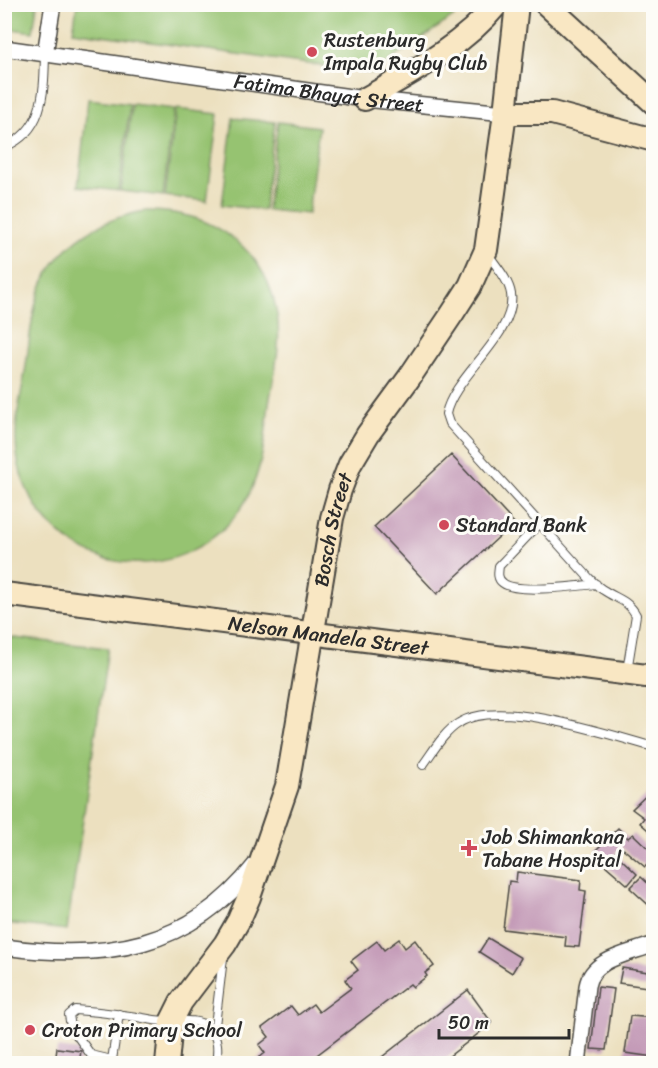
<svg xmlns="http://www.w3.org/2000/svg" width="658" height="1068" font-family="Sriracha,sans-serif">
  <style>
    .green { fill: #96c371; stroke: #60774e; stroke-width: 1.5 }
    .building { fill: #c49bb8 }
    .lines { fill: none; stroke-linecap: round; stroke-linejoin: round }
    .lane-casing { stroke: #484641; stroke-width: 10 }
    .street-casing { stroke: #484641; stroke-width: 18 }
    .secondary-casing { stroke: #484641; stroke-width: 26 }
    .lane { stroke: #fff; stroke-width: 8 }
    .street { stroke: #fff; stroke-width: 15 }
    .secondary { stroke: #f9e7c3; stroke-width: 22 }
    .poi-dot { fill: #d1495b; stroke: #fdfcf7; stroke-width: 2 }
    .labels { text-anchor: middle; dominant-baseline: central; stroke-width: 6; stroke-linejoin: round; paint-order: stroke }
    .poi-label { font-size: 20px; fill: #2b2b2b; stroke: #fdfcf7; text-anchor: start }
    .street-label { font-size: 20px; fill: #2b2b2b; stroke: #fdfcf7 }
  </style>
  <rect width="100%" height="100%" fill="#fdfcf7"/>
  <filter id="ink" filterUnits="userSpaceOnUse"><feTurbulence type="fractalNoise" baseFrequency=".0167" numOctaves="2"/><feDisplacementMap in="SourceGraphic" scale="12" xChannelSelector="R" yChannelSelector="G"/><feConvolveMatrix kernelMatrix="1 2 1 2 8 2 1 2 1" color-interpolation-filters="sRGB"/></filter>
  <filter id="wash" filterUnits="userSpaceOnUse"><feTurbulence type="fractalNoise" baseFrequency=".008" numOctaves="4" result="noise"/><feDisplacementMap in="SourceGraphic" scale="24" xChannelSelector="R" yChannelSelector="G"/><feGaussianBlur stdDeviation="1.35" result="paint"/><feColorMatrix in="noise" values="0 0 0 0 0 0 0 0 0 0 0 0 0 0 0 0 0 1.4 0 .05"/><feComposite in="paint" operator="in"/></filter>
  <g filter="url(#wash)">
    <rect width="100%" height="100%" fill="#ece0bf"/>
    <path class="green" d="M 5,4 L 37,5 L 33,32 L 5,28 Z
      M 77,5 L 77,4 L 470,5 L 372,73 L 73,31 Z
      M 88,99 L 130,104 L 119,191 L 78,186 Z
      M 132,104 L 174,109 L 163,196 L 121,191 Z
      M 176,109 L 218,114 L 207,201 L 165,196 Z
      M 233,118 L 275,122 L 264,210 L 222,205 Z
      M 278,122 L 319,127 L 308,214 L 267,210 Z
      M 146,211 C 211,210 267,248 277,315 C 282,344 274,375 269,403 C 266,428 264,454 256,477 C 239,530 187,566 131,563 C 67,559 17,504 16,441 C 15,418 21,395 25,372 C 29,348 30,323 37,299 C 52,248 96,219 146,211 Z
      M 5,637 L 108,648 L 67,930 L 5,923 Z"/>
    <g id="blocks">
      <path class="building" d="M 451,455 L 514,523 L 437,594 L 374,527 Z
        M 654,788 L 654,811 L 652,813 L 654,814 L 654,835 L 640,823 L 644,818 L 632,809 Z
        M 618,828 L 628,838 L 633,834 L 654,854 L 654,858 L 645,867 L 621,847 L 615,853 L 637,874 L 628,885 L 604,864 L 607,859 L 596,850 Z
        M 517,872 L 581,880 L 580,890 L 586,891 L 579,947 L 565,946 L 566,937 L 503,929 L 509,881 L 516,882 Z
        M 641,877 L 654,889 L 654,910 L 630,888 Z
        M 488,938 L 521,958 L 512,973 L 479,952 Z
        M 399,939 L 405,948 L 415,940 L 434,966 L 425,973 L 427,976 L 413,987 L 410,984 L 305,1064 L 257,1064 L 255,1061 L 265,1053 L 259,1045 L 269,1037 L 262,1028 L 291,1006 L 298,1015 L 313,1004 L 319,1012 L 351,988 L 345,980 L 358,970 L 351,961 L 377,941 L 384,950 Z
        M 622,968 L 654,973 L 654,988 L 619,983 Z
        M 598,987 L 614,989 L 606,1050 L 591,1049 Z
        M 468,990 L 492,1023 L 439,1064 L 373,1064 Z
        M 630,1016 L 654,1018 L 654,1057 L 625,1053 Z
        M 57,1048 L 81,1051 L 79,1064 L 55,1064 Z"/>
    </g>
  </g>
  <g filter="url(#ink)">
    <use href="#blocks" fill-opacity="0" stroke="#484641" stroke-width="1.5"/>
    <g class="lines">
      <defs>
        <path id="lane" d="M 4,147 C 45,131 44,90 45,54
          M 488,254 C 496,266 509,280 511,294 C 517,334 453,377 446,414 L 449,423 L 589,578 C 594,583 599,588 605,591 C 617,599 629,601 636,615 L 627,671
          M 540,523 L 499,566 C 498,573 497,579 503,583 C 516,594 577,586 596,584
          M 423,765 C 434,750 444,732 459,723 C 499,697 609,735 654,747
          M 119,1014 L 112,1060 L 91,1055 L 71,1027 L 69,1015 L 75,1010 C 102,1012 128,1015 154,1020 C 171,1023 196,1016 209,1028 C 219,1037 218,1051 216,1064
          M 214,1034 L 223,958"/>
        <g id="street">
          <path id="s1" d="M 4,48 L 365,99 L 505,113"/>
          <path d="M 45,54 L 53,4"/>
          <path d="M 4,947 C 105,961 189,949 255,865"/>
          <path d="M 578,1064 L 587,986 C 592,958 630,954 654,944"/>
        </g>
        <g id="secondary">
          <path d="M 546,4 L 654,103"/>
          <path d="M 365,99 C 411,73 463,46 497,4"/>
          <path d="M 505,113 L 552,113 L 654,140"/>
          <path id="s2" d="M 4,594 L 654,677"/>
          <path id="s3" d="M 167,1064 L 171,1022 L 181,1002 L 225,944 L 239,920 L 249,897 L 287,786 L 332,518 L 340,490 L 350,464 L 368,434 L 409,378 L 452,314 L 470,286 L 486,250 L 505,113 L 517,4"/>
        </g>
      </defs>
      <use href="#lane" class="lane-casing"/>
      <use href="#street" class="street-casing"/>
      <use href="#secondary" class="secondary-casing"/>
      <use href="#lane" class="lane"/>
      <use href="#street" class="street"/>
      <use href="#secondary" class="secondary"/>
    </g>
  </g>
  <g class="poi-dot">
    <circle cx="312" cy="52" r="6"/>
    <circle cx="444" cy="525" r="6"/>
    <path d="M466 839h6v6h6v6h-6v6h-6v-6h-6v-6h6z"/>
    <circle cx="30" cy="1030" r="6"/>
  </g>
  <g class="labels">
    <g class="poi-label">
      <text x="324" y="40">Rustenburg<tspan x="324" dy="23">Impala Rugby Club</tspan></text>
      <text x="456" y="525">Standard Bank</text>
      <text x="482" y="837">Job Shimankana<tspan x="482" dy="23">Tabane Hospital</tspan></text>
      <text x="42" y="1030">Croton Primary School</text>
    </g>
    <g class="street-label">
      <text stroke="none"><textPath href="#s1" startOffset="328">Fatima Bhayat Street</textPath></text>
      <text stroke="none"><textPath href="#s3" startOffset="568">Bosch Street</textPath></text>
      <text stroke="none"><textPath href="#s2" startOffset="327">Nelson Mandela Street</textPath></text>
    </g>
  </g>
  <rect width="658" height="1068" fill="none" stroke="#fdfcf7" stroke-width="24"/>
  <path d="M439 1029v9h130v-9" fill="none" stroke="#2b2b2b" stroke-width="3"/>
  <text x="448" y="1029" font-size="18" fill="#2b2b2b" stroke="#fdfcf7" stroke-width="4.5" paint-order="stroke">50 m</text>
</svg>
